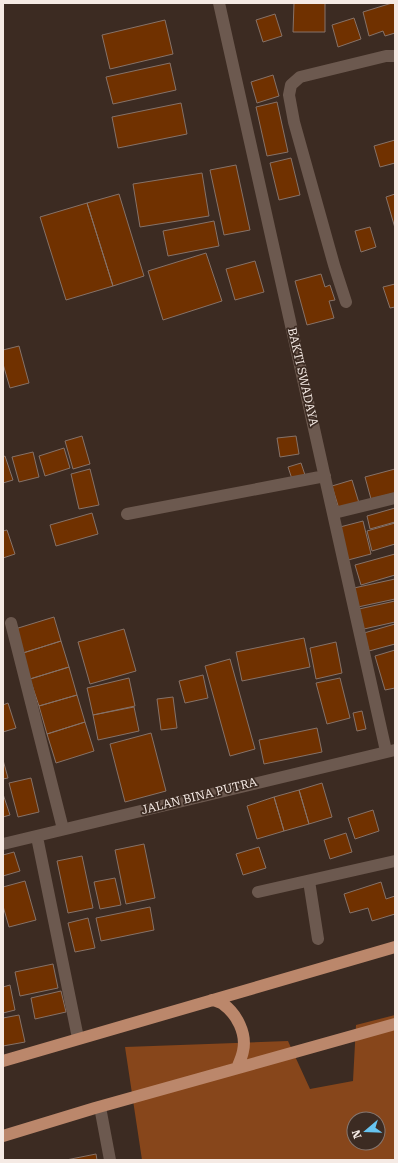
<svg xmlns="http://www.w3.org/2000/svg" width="398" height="1163" font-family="'Roboto Serif',serif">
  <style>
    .forest { fill: #87461b; fill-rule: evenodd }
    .building { fill: #703100; stroke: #867268 }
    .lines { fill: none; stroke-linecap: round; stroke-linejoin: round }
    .minor { stroke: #6c594f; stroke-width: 12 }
    .major { stroke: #bb876b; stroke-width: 12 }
    .labels { text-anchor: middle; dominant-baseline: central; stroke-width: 3.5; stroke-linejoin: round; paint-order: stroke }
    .street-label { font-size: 12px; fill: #f5eae4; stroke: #3c2b22 }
  </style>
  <rect width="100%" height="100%" fill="#3c2b22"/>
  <path class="forest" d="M 395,1015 L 395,1160 L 142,1160 L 125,1047 L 288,1041 L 310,1089 L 353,1081 L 356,1025 ZM 354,1119 L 378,1119 L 378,1143 L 354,1143 Z"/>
  <path class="building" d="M 294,3 L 325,3 L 325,32 L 293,32 Z
    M 392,3 L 395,3 L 395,33 L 385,36 L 383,31 L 369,36 L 363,12 Z
    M 275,14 L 282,36 L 263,42 L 256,20 Z
    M 354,18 L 361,39 L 338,47 L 332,25 Z
    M 165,20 L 173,54 L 110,69 L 102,35 Z
    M 170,63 L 176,90 L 113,104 L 106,77 Z
    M 273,75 L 279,96 L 257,103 L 251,82 Z
    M 277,102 L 288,152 L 267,156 L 256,107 Z
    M 181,103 L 187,134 L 118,148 L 112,117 Z
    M 395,140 L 395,163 L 380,167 L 374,146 Z
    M 291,158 L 300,195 L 279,200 L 270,163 Z
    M 236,165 L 250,230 L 224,235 L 210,170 Z
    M 202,173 L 209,216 L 140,227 L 133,184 Z
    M 119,194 L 144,276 L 113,286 L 87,203 Z
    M 395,194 L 395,228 L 386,197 Z
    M 87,203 L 113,286 L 66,300 L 40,217 Z
    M 214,221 L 219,246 L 168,256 L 163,231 Z
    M 370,227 L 376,247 L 361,252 L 355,231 Z
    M 206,253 L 222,301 L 163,320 L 148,271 Z
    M 255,261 L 264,292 L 235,300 L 226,269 Z
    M 321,274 L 325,287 L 330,285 L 335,300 L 329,301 L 334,318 L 307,325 L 295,281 Z
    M 395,284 L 395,307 L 390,308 L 383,287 Z
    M 19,346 L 29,383 L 10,388 L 3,364 L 3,350 Z
    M 82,436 L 90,464 L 73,469 L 65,441 Z
    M 296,436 L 299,454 L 280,457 L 277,438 Z
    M 64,448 L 70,468 L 45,476 L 39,456 Z
    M 33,452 L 39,477 L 19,482 L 12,457 Z
    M 5,456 L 13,480 L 3,483 L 3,457 Z
    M 301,463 L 305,475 L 292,479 L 288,467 Z
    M 90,469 L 99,505 L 79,509 L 71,474 Z
    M 395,469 L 395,493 L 371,499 L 365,477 Z
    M 352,480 L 359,503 L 339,509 L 332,486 Z
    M 395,508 L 395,522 L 370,529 L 367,516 Z
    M 92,513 L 98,534 L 56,546 L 50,525 Z
    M 363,521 L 371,554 L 348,560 L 340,527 Z
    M 395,523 L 395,544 L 372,551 L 367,531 Z
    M 7,530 L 15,554 L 3,558 L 3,531 Z
    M 395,554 L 395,575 L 361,585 L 355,565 Z
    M 395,579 L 395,599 L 358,607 L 354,588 Z
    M 395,601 L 395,622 L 364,629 L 359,609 Z
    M 54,617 L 61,641 L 23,653 L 15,629 Z
    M 395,624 L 395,644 L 369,651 L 364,633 Z
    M 124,629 L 136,671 L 90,684 L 78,642 Z
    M 304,638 L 310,667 L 242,681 L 236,652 Z
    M 61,641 L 69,667 L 30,679 L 23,653 Z
    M 336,642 L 342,673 L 316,679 L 310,648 Z
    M 395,650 L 395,688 L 385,690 L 375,656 Z
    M 230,659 L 255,749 L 230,756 L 205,666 Z
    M 69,667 L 77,695 L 39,706 L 30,679 Z
    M 203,675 L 208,698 L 185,703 L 179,681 Z
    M 129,678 L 135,706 L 93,715 L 87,688 Z
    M 340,678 L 350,718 L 327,724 L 316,683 Z
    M 77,695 L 85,722 L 47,734 L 39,706 Z
    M 173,697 L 177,728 L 161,730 L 157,699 Z
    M 8,703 L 16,728 L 3,732 L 3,705 Z
    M 134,707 L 139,731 L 98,740 L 93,715 Z
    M 362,711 L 366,729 L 357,731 L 353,713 Z
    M 85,722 L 94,751 L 56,763 L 47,734 Z
    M 317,728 L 322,752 L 264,764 L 259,740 Z
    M 151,733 L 166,791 L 125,802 L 110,744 Z
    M 3,760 L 8,778 L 3,779 Z
    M 31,778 L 39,812 L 18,817 L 9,783 Z
    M 322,783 L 332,817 L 309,824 L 299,790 Z
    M 299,790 L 309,824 L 284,831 L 274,797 Z
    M 3,794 L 10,815 L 3,817 Z
    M 274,797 L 284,831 L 257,839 L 247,806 Z
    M 373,810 L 379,831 L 355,839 L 348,818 Z
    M 346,833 L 352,852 L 330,859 L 324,840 Z
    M 144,844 L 155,898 L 126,904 L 115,850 Z
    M 259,847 L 266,868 L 243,875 L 236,854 Z
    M 14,852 L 20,871 L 3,876 L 3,855 Z
    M 82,856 L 93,908 L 68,913 L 57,861 Z
    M 115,878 L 121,905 L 100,909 L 94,882 Z
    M 25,881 L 36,920 L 9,927 L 3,906 L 3,887 Z
    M 381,882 L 386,899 L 395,896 L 395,914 L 372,921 L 368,908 L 350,913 L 344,894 Z
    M 150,907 L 154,930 L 101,941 L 96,918 Z
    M 88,918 L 95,948 L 75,952 L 68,923 Z
    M 53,964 L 58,988 L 20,996 L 15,972 Z
    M 10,985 L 15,1010 L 3,1013 L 3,987 Z
    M 61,991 L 66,1012 L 35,1019 L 31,998 Z
    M 19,1015 L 25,1042 L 3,1046 L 3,1018 Z
    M 96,1154 L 97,1160 L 66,1160 Z"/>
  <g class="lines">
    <path class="minor" d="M 219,3 L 386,751
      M 346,302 L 334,265 L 294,122 L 289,95 L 291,85 L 300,77 L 386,56 L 395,56
      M 334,513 L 395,498
      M 127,514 L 325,476
      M 11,623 L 63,829
      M 37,837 L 78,1038
      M 3,844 L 395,750
      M 309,881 L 318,939
      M 258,892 L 395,861
      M 100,1107 L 110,1160"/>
    <path class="major" d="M 212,1000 C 216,1001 220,1002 223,1004 C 237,1014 247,1034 243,1051 C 242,1057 239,1063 237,1068
      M 3,1061 L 395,947
      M 3,1136 L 95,1108 L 395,1024"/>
  </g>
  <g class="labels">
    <g class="street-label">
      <text transform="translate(303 377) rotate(77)">BAKTI SWADAYA</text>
      <text transform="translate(199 796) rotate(-14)">JALAN BINA PUTRA</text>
    </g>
  </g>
  <rect width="398" height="1163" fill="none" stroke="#f5eae4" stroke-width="8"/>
  <g transform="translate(366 1131) rotate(251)"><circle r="19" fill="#3c2b22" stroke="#867770"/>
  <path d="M0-3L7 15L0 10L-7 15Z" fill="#67c4f0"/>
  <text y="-6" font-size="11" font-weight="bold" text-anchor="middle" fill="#f5eae4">N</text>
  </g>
</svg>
